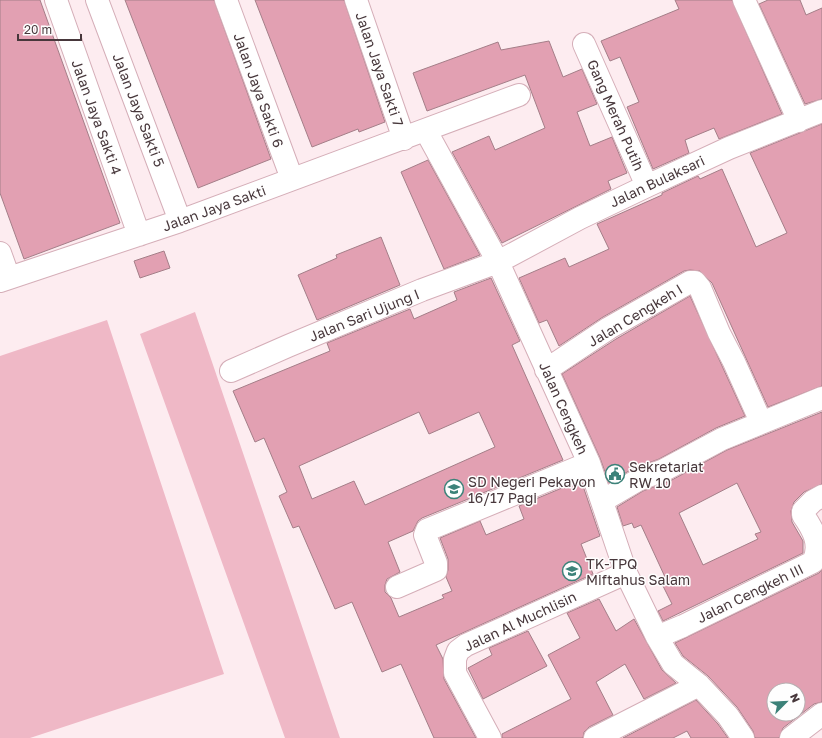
<svg xmlns="http://www.w3.org/2000/svg" width="822" height="738" font-family="'Golos Text',sans-serif">
  <style>
    .green { fill: #efb8c6 }
    .building { fill: #e2a0b2; stroke: #a47e88; fill-rule: evenodd }
    .lines { fill: none; stroke-linecap: round; stroke-linejoin: round }
    .street-casing { stroke: #d5aeb8; stroke-width: 24 }
    .street { stroke: #fff; stroke-width: 22 }
    .labels { text-anchor: middle; dominant-baseline: central; stroke-width: 3; stroke-linejoin: round; paint-order: stroke }
    .street-label { font-size: 14px; fill: #47373b; stroke: #fefefe }
    .poi-label { font-size: 14px; fill: #47373b; stroke: #fefefe; text-anchor: start }
  </style>
  <rect width="100%" height="100%" fill="#fdecf0"/>
  <path class="green" d="M 195,312 L 340,738 L 285,738 L 140,334 Z
    M 107,320 L 224,674 L 30,738 L 0,738 L 0,356 Z"/>
  <path class="building" d="M 0,0 L 40,0 L 120,223 L 24,259 L 0,193 Z
    M 125,0 L 214,0 L 271,159 L 198,188 Z
    M 255,0 L 344,0 L 385,122 L 359,132 L 358,129 L 312,147 Z
    M 675,0 L 732,0 L 782,114 L 719,139 L 714,128 L 685,140 L 689,153 L 653,169 L 627,107 L 639,102 L 620,57 L 610,61 L 601,41 L 679,9 Z
    M 768,0 L 800,0 L 806,15 L 822,8 L 822,99 L 805,104 L 759,4 Z
    M 549,41 L 563,77 L 582,69 L 597,104 L 577,112 L 590,146 L 612,137 L 627,173 L 608,181 L 611,189 L 502,243 L 452,152 L 489,136 L 495,150 L 545,128 L 525,75 L 427,111 L 413,73 L 498,42 L 501,50 Z
    M 822,124 L 822,386 L 768,407 L 712,283 L 700,271 L 690,270 L 684,271 L 603,317 L 559,346 L 547,320 L 539,323 L 519,278 L 565,258 L 569,267 L 609,249 L 597,224 L 662,195 L 662,193 L 698,176 L 700,179 L 722,169 L 756,247 L 787,233 L 750,153 Z
    M 428,160 L 480,255 L 444,269 L 401,172 Z
    M 381,237 L 400,285 L 317,320 L 298,275 L 337,258 L 336,255 Z
    M 164,251 L 170,268 L 140,278 L 134,261 Z
    M 491,278 L 520,341 L 512,345 L 563,460 L 422,518 L 418,521 L 413,531 L 388,542 L 400,572 L 387,579 L 385,585 L 385,592 L 391,598 L 399,617 L 444,598 L 442,595 L 452,591 L 446,577 L 448,570 L 448,559 L 440,538 L 480,521 L 486,535 L 524,519 L 519,506 L 581,480 L 600,536 L 581,544 L 593,574 L 436,645 L 443,659 L 444,679 L 476,738 L 434,738 L 401,664 L 382,672 L 352,602 L 335,609 L 299,526 L 293,528 L 279,496 L 287,492 L 264,438 L 255,442 L 233,391 L 330,351 L 327,343 L 410,309 L 414,319 L 457,300 L 454,292 ZM 419,412 L 429,434 L 479,412 L 495,447 L 365,505 L 354,481 L 312,499 L 299,466 Z
    M 690,296 L 745,416 L 716,428 L 659,459 L 632,469 L 609,483 L 600,458 L 562,374 L 616,339 Z
    M 822,412 L 822,484 L 804,492 L 794,502 L 791,511 L 792,522 L 803,541 L 803,553 L 663,621 L 658,611 L 672,604 L 660,580 L 665,577 L 641,525 L 634,528 L 632,523 L 623,526 L 617,507 L 643,491 L 670,481 L 727,450 ZM 737,483 L 761,532 L 755,534 L 758,539 L 703,565 L 679,513 Z
    M 822,570 L 822,702 L 814,704 L 783,728 L 779,738 L 755,738 L 753,731 L 737,707 L 708,676 L 683,656 L 675,643 L 819,573 ZM 774,690 L 798,690 L 798,714 L 774,714 Z
    M 599,599 L 616,631 L 634,619 L 662,670 L 676,683 L 644,699 L 625,664 L 596,682 L 613,715 L 589,727 L 584,732 L 583,738 L 502,738 L 502,734 L 571,699 L 548,655 L 580,638 L 567,613 Z
    M 528,631 L 547,666 L 483,699 L 468,668 L 492,655 L 489,648 Z
    M 696,700 L 718,724 L 728,738 L 691,738 L 687,731 L 673,738 L 623,738 Z"/>
  <g class="lines">
    <defs>
      <path id="street" d="M 56,0 L 139,235
        M 97,0 L 180,221
        M 226,0 L 292,179
        M 356,0 L 404,139
        M 744,0 L 799,121
        M 584,44 L 647,186
        M 426,131 L 498,262 L 589,463 L 626,573 L 657,637 L 673,664 L 699,685 L 728,716 L 743,738
        M 0,253 L 9,278
        M 0,281 L 180,221 L 519,95
        M 546,370 L 609,328 L 690,282 L 695,282 L 700,288 L 719,333 L 734,362 L 761,422
        M 231,371 L 288,346 L 422,290 L 498,262 L 580,218 L 647,186 L 729,148 L 822,111
        M 602,501 L 638,480 L 664,470 L 722,439 L 822,398
        M 397,587 L 436,570 L 436,563 L 425,535 L 427,530 L 589,463
        M 657,637 L 683,626 L 813,562 C 822,545 813,529 803,515 L 803,511 L 813,501 L 822,496
        M 490,738 L 455,673 L 455,659 L 458,651 L 466,645 L 626,573
        M 595,738 L 699,685
        M 791,738 L 822,714"/>
    </defs>
    <use href="#street" class="street-casing"/>
    <use href="#street" class="street"/>
  </g>
  <defs>
    <symbol id="civic-ring" viewBox="-11 -11 22 22"><circle r="9.5" fill="#fefefe" stroke="#3c8279" stroke-width="1.5"/><path d="M-.6-6.5H3V-4.5H.6V-3L4-1V1h2V6H-6V1h2V-1L-.6-3ZM-1.2 2.5V6h2.4V2.5Z" fill="#3c8279"/></symbol>
    <symbol id="school-ring" viewBox="-11 -11 22 22"><circle r="9.5" fill="#fefefe" stroke="#3c8279" stroke-width="1.5"/><path d="M0-5L7-2L0 1L-7-2ZM-4 1L0 2.5L4 1V4Q0 6-4 4Z" fill="#3c8279"/></symbol>
  </defs>
  <g fill-rule="evenodd">
    <use href="#civic-ring" x="604" y="463" width="22" height="22"/>
    <use href="#school-ring" x="443" y="478" width="22" height="22"/>
    <use href="#school-ring" x="561" y="560" width="22" height="22"/>
  </g>
  <g class="labels">
    <g class="street-label">
      <text transform="translate(380 69) rotate(71)">Jalan Jaya Sakti 7</text>
      <text transform="translate(259 90) rotate(70)">Jalan Jaya Sakti 6</text>
      <text transform="translate(139 110) rotate(69)">Jalan Jaya Sakti 5</text>
      <text transform="translate(616 115) rotate(66)">Gang Merah Putih</text>
      <text transform="translate(97 117) rotate(70)">Jalan Jaya Sakti 4</text>
      <text transform="translate(657 181) rotate(-25)">Jalan Bulaksari</text>
      <text transform="translate(214 208) rotate(-20)">Jalan Jaya Sakti</text>
      <text transform="translate(364 315) rotate(-22)">Jalan Sari Ujung I</text>
      <text transform="translate(635 315) rotate(-31)">Jalan Cengkeh I</text>
      <text transform="translate(564 408) rotate(66)">Jalan Cengkeh</text>
      <text transform="translate(750 593) rotate(-26)">Jalan Cengkeh III</text>
      <text transform="translate(520 621) rotate(-25)">Jalan Al Muchlisin</text>
    </g>
    <g class="poi-label">
      <text x="629" y="466">Sekretariat<tspan x="629" dy="16">RW 10</tspan></text>
      <text x="468" y="481">SD Negeri Pekayon<tspan x="468" dy="16">16/17 Pagi</tspan></text>
      <text x="586" y="563">TK-TPQ<tspan x="586" dy="16">Miftahus Salam</tspan></text>
    </g>
  </g>
  <g transform="translate(786 702) rotate(66)"><circle r="19" fill="#fefefe" stroke="#b5aeb0"/>
  <path d="M0-3L7 15L0 10L-7 15Z" fill="#3c8279"/>
  <text y="-6" font-size="11" font-weight="bold" text-anchor="middle" fill="#47373b">N</text>
  </g>
  <path d="M18 34v6h63v-6" fill="none" stroke="#47373b" stroke-width="2"/>
  <text x="24" y="34" font-size="12" fill="#47373b" stroke="#fefefe" stroke-width="3" paint-order="stroke">20 m</text>
</svg>
